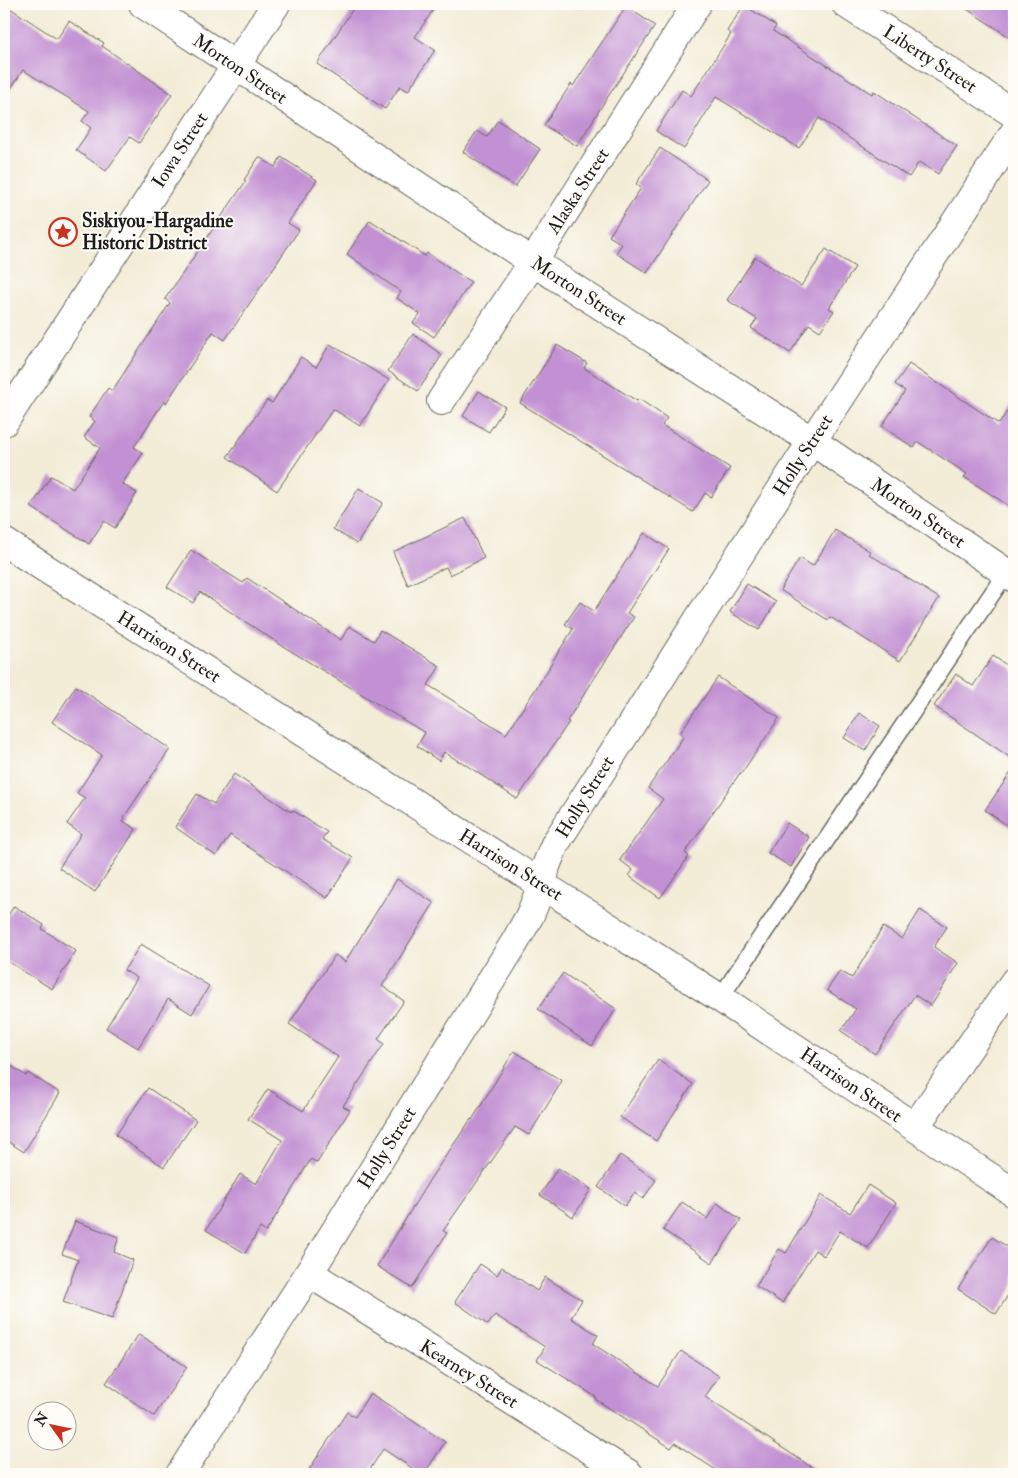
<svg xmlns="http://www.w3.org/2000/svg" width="1018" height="1478" font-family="'IM FELL Double Pica',serif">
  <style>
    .building { fill: #c291d3 }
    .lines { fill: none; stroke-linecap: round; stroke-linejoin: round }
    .lane-casing { stroke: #67655d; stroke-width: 19 }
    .street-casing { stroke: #67655d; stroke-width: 30 }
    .lane { stroke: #fff; stroke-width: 16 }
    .street { stroke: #fff; stroke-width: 28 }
    .labels { text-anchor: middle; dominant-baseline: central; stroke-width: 4; stroke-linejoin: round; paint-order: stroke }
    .street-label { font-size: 19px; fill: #1c1c1c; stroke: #fdfcf7 }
    .poi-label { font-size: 19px; font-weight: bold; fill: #1c1c1c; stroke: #fdfcf7; text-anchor: start }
  </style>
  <rect width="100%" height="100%" fill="#fdfcf7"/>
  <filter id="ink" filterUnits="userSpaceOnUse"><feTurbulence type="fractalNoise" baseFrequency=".02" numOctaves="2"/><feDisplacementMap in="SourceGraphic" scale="10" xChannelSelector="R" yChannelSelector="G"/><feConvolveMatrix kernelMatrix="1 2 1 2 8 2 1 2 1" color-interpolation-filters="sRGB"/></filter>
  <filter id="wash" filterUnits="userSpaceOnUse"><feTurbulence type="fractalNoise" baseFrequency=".0096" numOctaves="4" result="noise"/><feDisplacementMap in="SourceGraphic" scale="20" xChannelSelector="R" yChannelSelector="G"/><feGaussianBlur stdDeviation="1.12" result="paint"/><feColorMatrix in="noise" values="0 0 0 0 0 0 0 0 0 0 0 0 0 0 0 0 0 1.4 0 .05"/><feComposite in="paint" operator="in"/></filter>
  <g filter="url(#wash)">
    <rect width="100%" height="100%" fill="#f3ecd7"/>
    <g id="blocks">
      <path class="building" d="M 4,4 L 57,39 L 69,21 L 104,43 L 102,46 L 172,94 L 139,143 L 130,137 L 106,171 L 76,150 L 91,128 L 82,121 L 89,111 L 23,70 L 4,99 Z
        M 356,4 L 437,4 L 415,37 L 435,50 L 408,91 L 400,86 L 385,109 L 317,64 Z
        M 959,4 L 1014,4 L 1014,40 Z
        M 744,5 L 776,26 L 773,31 L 872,94 L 874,91 L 957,146 L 938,174 L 919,162 L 909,177 L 819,118 L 799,148 L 716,97 L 684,149 L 656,131 L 682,90 L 691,96 L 731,34 L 727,31 Z
        M 626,6 L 655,26 L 603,104 L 577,146 L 544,125 L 571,84 L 573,86 Z
        M 498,120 L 540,149 L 515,187 L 463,152 L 477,131 L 487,137 Z
        M 660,148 L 708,180 L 647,273 L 616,253 L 622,244 L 609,236 L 641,188 L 636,184 Z
        M 259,157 L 275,167 L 281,157 L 317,180 L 288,223 L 299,230 L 225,340 L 213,332 L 166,403 L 164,401 L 134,447 L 143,453 L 122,484 L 137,493 L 115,528 L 104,521 L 89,544 L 31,507 L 51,476 L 73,489 L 100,448 L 84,437 L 95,421 L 89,417 L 108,388 L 112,391 L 170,303 L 165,299 L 246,181 L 244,180 Z
        M 370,220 L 425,256 L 427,253 L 471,282 L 434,337 L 413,323 L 420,314 L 397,298 L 401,292 L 347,254 Z
        M 826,249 L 855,267 L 829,308 L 834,311 L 820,331 L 809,324 L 790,353 L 751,328 L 757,319 L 727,300 L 755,257 L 801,286 Z
        M 413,334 L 442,355 L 418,391 L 388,371 Z
        M 330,344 L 389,380 L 360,426 L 333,409 L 277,491 L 227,457 L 267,400 L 272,403 L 301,357 L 316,367 Z
        M 557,345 L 587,363 L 584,368 L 637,401 L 639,399 L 667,418 L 662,425 L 730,468 L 711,497 L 705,493 L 693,512 L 520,403 Z
        M 909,364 L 999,424 L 1014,400 L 1014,509 L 964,477 L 967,474 L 918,442 L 914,448 L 882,426 L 905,391 L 895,384 Z
        M 479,391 L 505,407 L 489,432 L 463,416 Z
        M 359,488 L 383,503 L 357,544 L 333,529 Z
        M 465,518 L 484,558 L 450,575 L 446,567 L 408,585 L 393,552 Z
        M 835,530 L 871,552 L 869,554 L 939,598 L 900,661 L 830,617 L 828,620 L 780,590 L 800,558 L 813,566 Z
        M 644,533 L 669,549 L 627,613 L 634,617 L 567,721 L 569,722 L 517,799 L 460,761 L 460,762 L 444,752 L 439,761 L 417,746 L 425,733 L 281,645 L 200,592 L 193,603 L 167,587 L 191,550 L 243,583 L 247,578 L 341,640 L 349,626 L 374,641 L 380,630 L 440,666 L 428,685 L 506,734 L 550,667 L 549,667 L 573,629 L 565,624 L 580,602 L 594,611 Z
        M 747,584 L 776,602 L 759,630 L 730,612 Z
        M 993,656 L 1014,670 L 1014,760 L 934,706 L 956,674 L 973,686 Z
        M 718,677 L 779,718 L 741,774 L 740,773 L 685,853 L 689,856 L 660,898 L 629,876 L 633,870 L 620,860 L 663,799 L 648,788 L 684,736 L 680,733 Z
        M 76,686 L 170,749 L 124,817 L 125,818 L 123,821 L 136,829 L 95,892 L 59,868 L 81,834 L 67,824 L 85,798 L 77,793 L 102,755 L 52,722 Z
        M 859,713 L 880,726 L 865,751 L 844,738 Z
        M 1014,768 L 1014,830 L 985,810 Z
        M 234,774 L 291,812 L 292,810 L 327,832 L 322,839 L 353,858 L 327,898 L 230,835 L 216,856 L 175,827 L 197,794 L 214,804 Z
        M 787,823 L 809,837 L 791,867 L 768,853 Z
        M 397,879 L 434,903 L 382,986 L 404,1001 L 378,1039 L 384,1044 L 343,1106 L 350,1110 L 317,1163 L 311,1159 L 266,1232 L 260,1228 L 245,1253 L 206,1230 L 240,1174 L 256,1184 L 282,1140 L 248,1119 L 268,1089 L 303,1111 L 338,1057 L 289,1024 L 335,955 L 345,962 Z
        M 14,906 L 44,925 L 42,929 L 76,951 L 52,989 L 4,959 L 4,922 Z
        M 920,910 L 947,927 L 934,947 L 958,963 L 931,1006 L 915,995 L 875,1054 L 841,1031 L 856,1009 L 827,990 L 840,971 L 852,978 L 883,927 L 902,939 Z
        M 141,944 L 209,986 L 192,1014 L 168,999 L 138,1048 L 106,1028 L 137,978 L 124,970 Z
        M 563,973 L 616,1009 L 592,1046 L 538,1009 Z
        M 514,1051 L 562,1081 L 529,1135 L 515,1127 L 443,1231 L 447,1233 L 412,1288 L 377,1266 L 430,1179 L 471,1119 L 472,1120 Z
        M 658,1060 L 693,1084 L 656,1141 L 620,1117 Z
        M 4,1061 L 26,1076 L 28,1073 L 60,1093 L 24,1152 L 4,1139 Z
        M 148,1088 L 196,1120 L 164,1167 L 116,1135 Z
        M 620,1155 L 656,1180 L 643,1199 L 634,1193 L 625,1206 L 598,1187 Z
        M 558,1168 L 591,1189 L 573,1217 L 540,1195 Z
        M 868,1185 L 896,1203 L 868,1248 L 840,1231 L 824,1256 L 815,1250 L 782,1303 L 756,1286 L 779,1249 L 786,1253 L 821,1195 L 850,1213 Z
        M 682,1202 L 707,1219 L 717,1203 L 741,1220 L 712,1263 L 663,1230 Z
        M 75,1221 L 119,1237 L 114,1252 L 133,1260 L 112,1319 L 63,1302 L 78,1260 L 62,1254 Z
        M 992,1237 L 1014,1251 L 1014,1286 L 996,1314 L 958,1289 Z
        M 480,1264 L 497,1275 L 502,1267 L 537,1291 L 545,1277 L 582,1300 L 571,1318 L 598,1335 L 593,1344 L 658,1386 L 681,1351 L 719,1376 L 705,1397 L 822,1474 L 722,1474 L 675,1443 L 671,1448 L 595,1399 L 596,1397 L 537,1360 L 545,1347 L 495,1315 L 488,1325 L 455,1302 Z
        M 139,1334 L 187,1367 L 154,1416 L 106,1383 Z
        M 370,1393 L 445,1442 L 424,1474 L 421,1474 L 383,1449 L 367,1474 L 306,1474 L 347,1412 L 355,1417 Z"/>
    </g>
  </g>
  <g filter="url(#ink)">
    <use href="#blocks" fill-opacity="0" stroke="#67655d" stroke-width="1"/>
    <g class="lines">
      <defs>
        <path id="lane" d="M 720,998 L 1006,573"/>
        <path id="street" d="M 143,4 L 533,262 L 812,441 L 1014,578
          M 846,4 L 1014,114
          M 441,401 L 533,262 L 697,4
          M 4,422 L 276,4
          M 4,542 L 720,998 L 1014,1193
          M 915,1127 L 1014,982
          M 309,1273 L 629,1474
          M 180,1474 L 309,1273 L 515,942 L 530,915 L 542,885 L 546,866 L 555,844 L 812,441 L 1014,133"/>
      </defs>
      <use href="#lane" class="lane-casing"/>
      <use href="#street" class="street-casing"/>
      <use href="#lane" class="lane"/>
      <use href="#street" class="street"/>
    </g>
  </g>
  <defs>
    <symbol id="sight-ring" viewBox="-11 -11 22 22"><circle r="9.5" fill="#fdfcf7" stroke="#c8321e" stroke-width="1.5"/><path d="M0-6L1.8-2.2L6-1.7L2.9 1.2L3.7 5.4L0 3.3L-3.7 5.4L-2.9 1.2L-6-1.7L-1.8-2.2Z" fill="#c8321e"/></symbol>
  </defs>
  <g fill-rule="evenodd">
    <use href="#sight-ring" x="47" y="216" width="32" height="32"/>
  </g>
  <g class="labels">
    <g class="street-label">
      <text transform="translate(930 59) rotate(33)">Liberty Street</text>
      <text transform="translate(240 69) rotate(34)">Morton Street</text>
      <text transform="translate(180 150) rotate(-57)">Iowa Street</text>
      <text transform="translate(578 191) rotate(-57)">Alaska Street</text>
      <text transform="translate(579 291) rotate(33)">Morton Street</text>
      <text transform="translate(803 455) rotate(-57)">Holly Street</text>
      <text transform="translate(918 513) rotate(34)">Morton Street</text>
      <text transform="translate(169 647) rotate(32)">Harrison Street</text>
      <text transform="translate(585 797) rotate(-58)">Holly Street</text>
      <text transform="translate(511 865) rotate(32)">Harrison Street</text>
      <text transform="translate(851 1085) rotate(34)">Harrison Street</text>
      <text transform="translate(387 1148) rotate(-58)">Holly Street</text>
      <text transform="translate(469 1374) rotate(32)">Kearney Street</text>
    </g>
    <g class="poi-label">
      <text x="82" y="221">Siskiyou-Hargadine<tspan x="82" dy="22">Historic District</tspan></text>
    </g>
  </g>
  <rect width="1018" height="1478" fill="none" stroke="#fdfcf7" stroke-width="20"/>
  <g transform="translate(52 1426) rotate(303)"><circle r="24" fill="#fdfcf7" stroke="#a3a29f"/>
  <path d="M0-4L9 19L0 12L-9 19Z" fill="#c8321e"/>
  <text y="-8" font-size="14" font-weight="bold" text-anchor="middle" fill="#1c1c1c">N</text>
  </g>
</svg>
